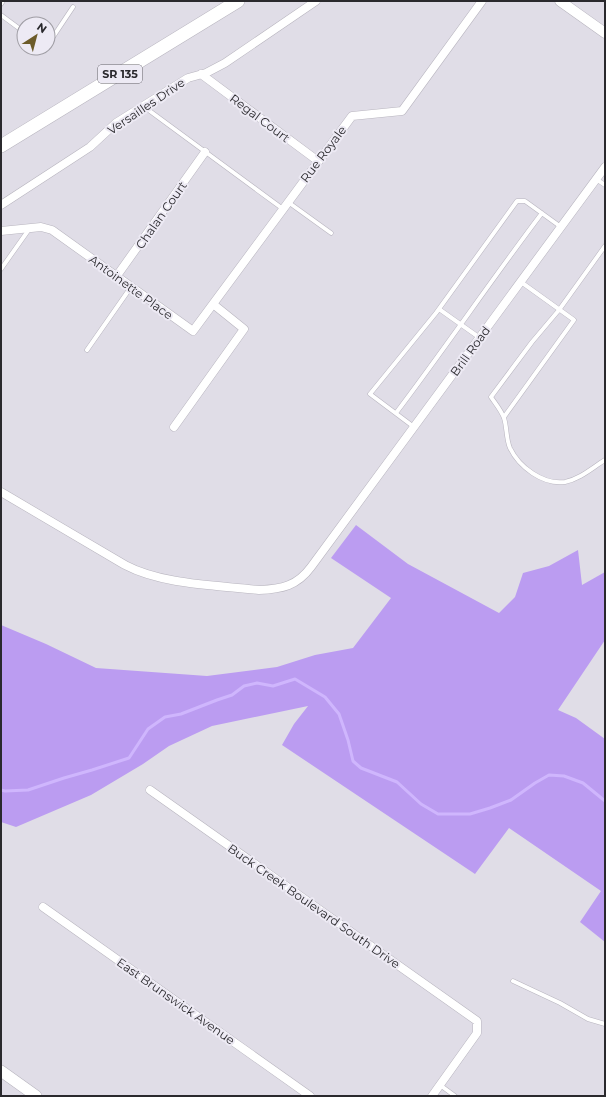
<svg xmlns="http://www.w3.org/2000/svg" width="606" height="1097" font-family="Montserrat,sans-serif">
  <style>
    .green { fill: #bb9cf1 }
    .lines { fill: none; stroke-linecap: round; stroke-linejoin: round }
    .stream { stroke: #cfb6fd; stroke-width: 3 }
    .service-casing { stroke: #b8b5bf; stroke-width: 5 }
    .minor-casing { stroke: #b8b5bf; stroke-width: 9 }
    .tertiary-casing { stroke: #b8b5bf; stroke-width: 11 }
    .secondary-casing { stroke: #b8b5bf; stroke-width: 12 }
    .primary-casing { stroke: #b8b5bf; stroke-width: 14 }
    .service { stroke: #fff; stroke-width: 4 }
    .minor { stroke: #fff; stroke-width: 8 }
    .tertiary { stroke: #fff; stroke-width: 10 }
    .secondary { stroke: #fff; stroke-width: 11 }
    .primary { stroke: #fff; stroke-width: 13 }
    .labels { text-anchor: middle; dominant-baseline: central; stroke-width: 4; stroke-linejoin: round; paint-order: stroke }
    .shield { fill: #edeaf4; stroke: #646369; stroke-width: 1 }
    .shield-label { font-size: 11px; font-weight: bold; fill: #2a292d }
    .street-label { font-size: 12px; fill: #2a292d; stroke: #edeaf4 }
  </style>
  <rect width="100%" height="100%" fill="#e0dde7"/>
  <path class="green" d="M 356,525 L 408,564 L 499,613 L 515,597 L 523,573 L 549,566 L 578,550 L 582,585 L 605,572 L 605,640 L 558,710 L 576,718 L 605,739 L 605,942 L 580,922 L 601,891 L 509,828 L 475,874 L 282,745 L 294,724 L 308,706 L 212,726 L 169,746 L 143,764 L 91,795 L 16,827 L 1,822 L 1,625 L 46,644 L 96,668 L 207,676 L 277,667 L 315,655 L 353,648 L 391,598 L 331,558 Z"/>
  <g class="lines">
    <path class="stream" d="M 1,790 L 5,791 L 28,790 L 64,778 L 92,770 L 129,758 L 148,729 L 165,717 L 181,714 L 217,700 L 232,695 L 244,686 L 257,683 L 273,686 L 295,679 L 325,697 L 339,714 L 348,740 L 353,761 L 361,768 L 397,782 L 421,804 L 438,814 L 470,814 L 490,808 L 511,800 L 535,783 L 549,775 L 564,776 L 583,783 L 605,801"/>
    <defs>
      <path id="service" d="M 1,4 L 3,1
        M 1,15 L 24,32
        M 48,41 L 53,37 L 73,7
        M 143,106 L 283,209
        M 596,179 L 605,185
        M 288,202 L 331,233
        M 605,246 L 559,310 L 532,342 L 491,397 C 495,403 501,410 504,418 C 507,427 506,439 510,448 C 519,467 543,485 565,482 C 580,479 592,468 605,460
        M 1,269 L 30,228
        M 439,309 L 480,338
        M 87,350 L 131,287
        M 396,413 C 446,347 492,279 542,213
        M 504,417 L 574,320 L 521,282
        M 414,427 L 370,394 L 436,313 L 517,201 L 525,201 L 561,227
        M 513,981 L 560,1003 L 588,1019 L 605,1024
        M 440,1085 L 455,1096"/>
      <path id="minor" d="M 201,74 L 318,161
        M 1,205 L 90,147 L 116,123 L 188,78 L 206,73 L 225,63 L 316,1
        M 1,231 L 41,227 L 52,230 L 193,331 L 352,116 L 402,111 L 482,1
        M 116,277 L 205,152
        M 174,427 L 244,329 L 213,304
        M 1,492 L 125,565 C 163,585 217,585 259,590 C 282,589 297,586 311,567 L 605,167
        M 150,790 L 477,1021 L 477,1033 L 432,1096
        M 43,907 L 310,1096"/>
      <path id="tertiary" d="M 560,1 L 605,33"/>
      <path id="secondary" d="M 1,1071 L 36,1096"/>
      <path id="primary" d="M 1,146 L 238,1"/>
    </defs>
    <use href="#service" class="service-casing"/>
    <use href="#minor" class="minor-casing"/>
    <use href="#tertiary" class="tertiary-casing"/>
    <use href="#secondary" class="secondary-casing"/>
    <use href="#primary" class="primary-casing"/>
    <use href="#service" class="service"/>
    <use href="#minor" class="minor"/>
    <use href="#tertiary" class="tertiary"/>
    <use href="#secondary" class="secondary"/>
    <use href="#primary" class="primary"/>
  </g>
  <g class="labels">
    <rect class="shield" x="98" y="65" width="44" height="18" rx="3"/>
    <g class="shield-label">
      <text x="120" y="74">SR 135</text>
    </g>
    <g class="street-label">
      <text transform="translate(146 106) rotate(-34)">Versailles Drive</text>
      <text transform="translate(260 118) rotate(37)">Regal Court</text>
      <text transform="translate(323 154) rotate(-53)">Rue Royale</text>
      <text transform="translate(161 215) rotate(-55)">Chalan Court</text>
      <text transform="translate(131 287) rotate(36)">Antoinette Place</text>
      <text transform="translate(470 351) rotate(-54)">Brill Road</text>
      <text transform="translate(314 906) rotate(35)">Buck Creek Boulevard South Drive</text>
      <text transform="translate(176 1001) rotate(35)">East Brunswick Avenue</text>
    </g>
  </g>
  <rect width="606" height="1097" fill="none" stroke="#2a292d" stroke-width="4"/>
  <g transform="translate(36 36) rotate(36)"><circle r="19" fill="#edeaf4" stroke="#9f9da4"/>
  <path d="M0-3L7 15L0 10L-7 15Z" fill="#6c5b29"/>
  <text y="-6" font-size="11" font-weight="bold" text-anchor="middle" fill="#2a292d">N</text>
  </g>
</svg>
